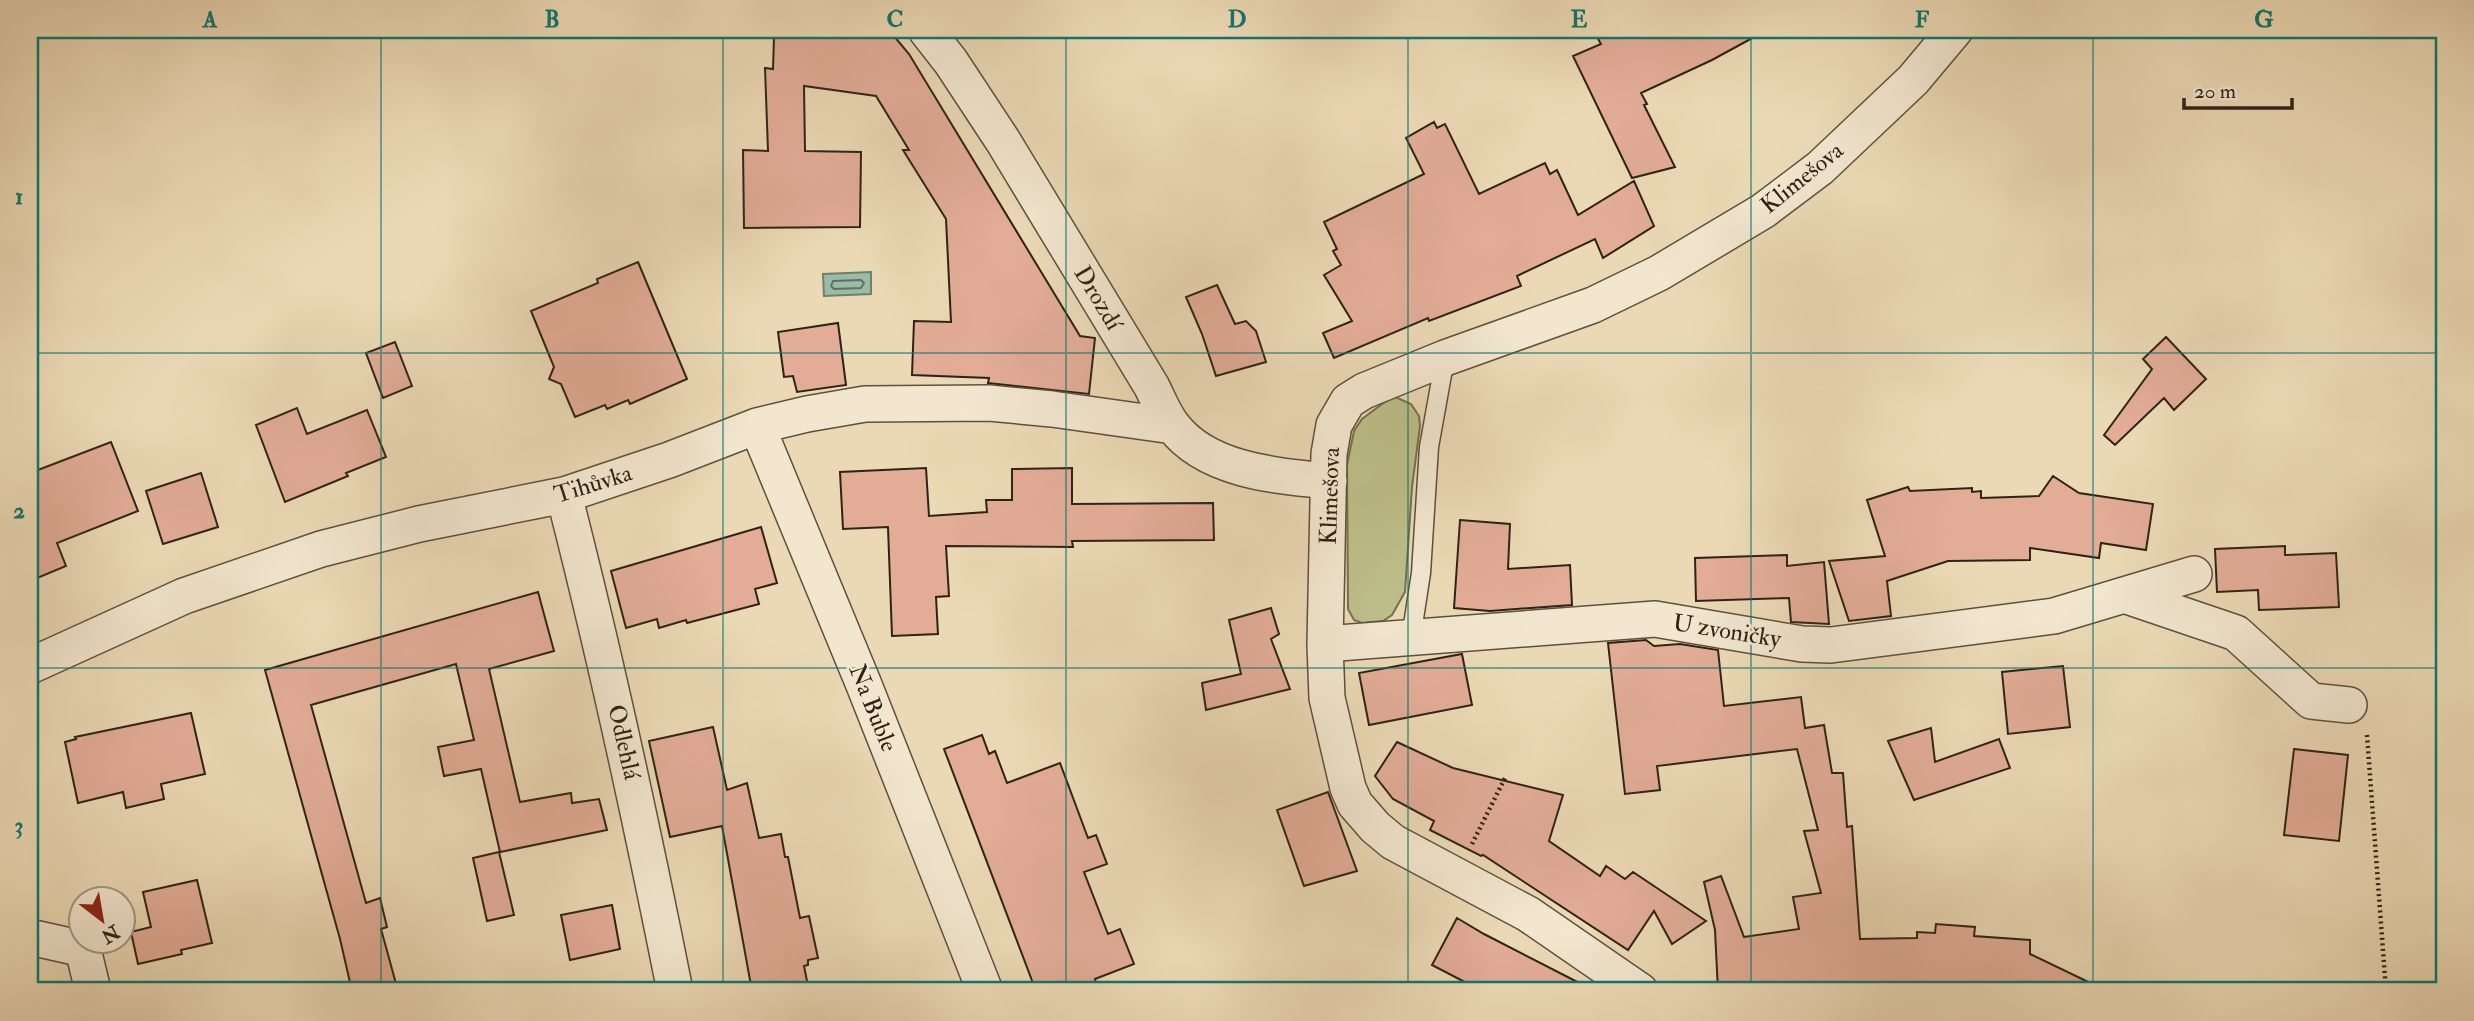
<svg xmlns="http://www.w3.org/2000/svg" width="2474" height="1021" font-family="'IM FELL Double Pica',serif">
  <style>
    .green { fill: #bdbe89; stroke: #767050; stroke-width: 2 }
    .water { fill: #99bba8; stroke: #6f7e6e; stroke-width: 2 }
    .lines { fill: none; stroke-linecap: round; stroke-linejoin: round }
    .shore { stroke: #646f60; stroke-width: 2 }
    .building { fill: #e2ac97; stroke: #2f2317; stroke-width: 2 }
    .service-casing { stroke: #5e503e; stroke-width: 21 }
    .minor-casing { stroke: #5e503e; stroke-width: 38 }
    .path { stroke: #2f2317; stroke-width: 4.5; stroke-dasharray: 2 3.5; stroke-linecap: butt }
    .service { stroke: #f2e6cf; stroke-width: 18 }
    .minor { stroke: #f2e6cf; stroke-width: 35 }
    .grid { fill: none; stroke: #0f766e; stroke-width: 2; stroke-opacity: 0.55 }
    .labels { text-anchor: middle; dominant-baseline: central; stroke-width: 5; stroke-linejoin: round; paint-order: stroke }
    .street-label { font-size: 24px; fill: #2f2317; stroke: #f2e6cf }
    .neatline { fill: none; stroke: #0f766e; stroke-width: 2.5 }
    .grid-label { font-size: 23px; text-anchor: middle; font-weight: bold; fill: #0f766e }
  </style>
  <rect width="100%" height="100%" fill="#ebd9b5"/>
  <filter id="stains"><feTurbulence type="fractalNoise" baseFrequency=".00286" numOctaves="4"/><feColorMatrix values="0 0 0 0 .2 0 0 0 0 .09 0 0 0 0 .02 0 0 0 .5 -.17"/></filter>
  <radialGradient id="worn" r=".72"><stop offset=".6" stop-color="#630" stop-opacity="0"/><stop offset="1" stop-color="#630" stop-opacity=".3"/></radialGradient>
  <path class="green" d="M 1393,396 L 1411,404 L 1419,416 L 1420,426 L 1412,487 L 1405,592 L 1392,615 L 1383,621 L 1362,623 L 1354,620 L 1348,609 L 1347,465 L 1354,431 L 1362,419 Z"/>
  <path class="water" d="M 871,272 L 871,294 L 824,296 L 823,274 Z"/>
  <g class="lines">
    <path class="shore" d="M 861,280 L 864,283 L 861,288 L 834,289 L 831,286 L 833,281 Z"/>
  </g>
  <path class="building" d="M 823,30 L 889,30 L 909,54 L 1080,336 L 1095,338 L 1089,394 L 988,383 L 989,378 L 912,375 L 914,321 L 951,322 L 946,219 L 903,150 L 909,150 L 876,96 L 804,86 L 805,151 L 861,152 L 860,227 L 744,228 L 743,150 L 768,151 L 765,68 L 773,69 L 774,38 L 827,35 Z
    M 1593,30 L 1767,30 L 1712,60 L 1641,93 L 1647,104 L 1644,105 L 1675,167 L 1632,178 L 1573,56 L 1601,44 Z
    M 1434,122 L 1437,128 L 1445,124 L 1479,194 L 1545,163 L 1550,174 L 1557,170 L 1578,215 L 1634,181 L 1654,226 L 1603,258 L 1595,239 L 1517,276 L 1521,286 L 1429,321 L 1428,318 L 1334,358 L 1323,333 L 1352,321 L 1324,275 L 1341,265 L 1333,251 L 1337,249 L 1324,222 L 1424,174 L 1406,138 Z
    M 638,262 L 687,379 L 630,404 L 628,400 L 607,409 L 605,405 L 575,417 L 561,384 L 549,379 L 554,367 L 531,311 L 598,283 L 597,279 Z
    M 1217,285 L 1235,324 L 1246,321 L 1256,331 L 1266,362 L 1216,376 L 1202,334 L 1186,297 Z
    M 838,323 L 846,385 L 797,392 L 793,376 L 784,377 L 778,332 Z
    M 2166,337 L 2206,379 L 2174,410 L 2164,398 L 2115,445 L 2104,435 L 2152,369 L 2143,359 Z
    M 395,342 L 412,386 L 383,398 L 366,353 Z
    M 297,408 L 307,434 L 367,410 L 386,457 L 346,473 L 348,476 L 285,502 L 256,425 Z
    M 111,442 L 138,511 L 57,543 L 66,566 L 30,581 L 30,473 Z
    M 926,468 L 929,516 L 987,512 L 986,500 L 1012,500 L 1012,469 L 1072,468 L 1072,504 L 1213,503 L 1214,540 L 1072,541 L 1073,547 L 946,546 L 949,596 L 936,597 L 938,634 L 892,636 L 888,527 L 843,529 L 840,472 Z
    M 201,473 L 218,527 L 163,544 L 146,491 Z
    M 2053,476 L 2079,493 L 2153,504 L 2146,550 L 2101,543 L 2099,558 L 2030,548 L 2030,560 L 1948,561 L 1887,581 L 1891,616 L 1849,621 L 1829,561 L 1885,556 L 1867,500 L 1908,487 L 1910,491 L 1972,488 L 1972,492 L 1981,491 L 1981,498 L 2039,496 Z
    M 1460,520 L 1510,524 L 1508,569 L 1570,565 L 1572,605 L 1490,611 L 1454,608 Z
    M 761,527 L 777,583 L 755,589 L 759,604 L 687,623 L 686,620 L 659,628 L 657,619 L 626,628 L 611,571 Z
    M 2285,546 L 2285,555 L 2336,553 L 2339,607 L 2259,610 L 2258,590 L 2217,592 L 2215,549 Z
    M 1787,555 L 1787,566 L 1824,562 L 1829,624 L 1791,622 L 1789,598 L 1696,601 L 1695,558 Z
    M 538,592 L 554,651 L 489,669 L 520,802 L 571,793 L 572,803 L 599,799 L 607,830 L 500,852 L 481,769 L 444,776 L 438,747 L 474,740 L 456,664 L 311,705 L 366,903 L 380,898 L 387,927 L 381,929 L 398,991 L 352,991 L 340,939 L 265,670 Z
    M 1271,608 L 1279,634 L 1271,639 L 1290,689 L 1206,710 L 1202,683 L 1241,674 L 1229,620 Z
    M 1646,640 L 1654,646 L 1680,644 L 1718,650 L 1724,706 L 1801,697 L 1805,728 L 1824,725 L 1832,773 L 1843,773 L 1847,827 L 1852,826 L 1860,939 L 1917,938 L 1917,932 L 1935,933 L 1936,924 L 1975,927 L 1974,936 L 2030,940 L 2030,954 L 2107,991 L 2047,991 L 1897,982 L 1897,985 L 1825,986 L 1825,991 L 1718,991 L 1715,930 L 1704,882 L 1721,876 L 1744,937 L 1799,929 L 1793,897 L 1821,893 L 1804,831 L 1818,830 L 1797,749 L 1657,766 L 1660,790 L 1625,794 L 1608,643 Z
    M 1462,654 L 1472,705 L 1369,725 L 1359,673 Z
    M 2063,666 L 2070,727 L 2008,734 L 2002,672 Z
    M 191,713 L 205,774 L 161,784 L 164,799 L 126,808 L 123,792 L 78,803 L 65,742 L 76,739 L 75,737 Z
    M 713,727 L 727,790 L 747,783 L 759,838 L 781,834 L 785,857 L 788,857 L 800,918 L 809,916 L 818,958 L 808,960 L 808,965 L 804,966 L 809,991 L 752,991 L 722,826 L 670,837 L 649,741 Z
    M 1931,728 L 1935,762 L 1999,739 L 2010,768 L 1914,800 L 1888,741 Z
    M 982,735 L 989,754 L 995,751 L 1007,783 L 1060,763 L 1088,838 L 1096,835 L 1107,864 L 1084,872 L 1108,934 L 1120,929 L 1134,964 L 1095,979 L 1097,991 L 1036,991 L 944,749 Z
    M 1397,742 L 1453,768 L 1563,795 L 1549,841 L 1600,876 L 1606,866 L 1625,879 L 1633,872 L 1706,921 L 1672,944 L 1654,911 L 1628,950 L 1483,855 L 1481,856 L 1430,830 L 1434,821 L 1393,799 L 1375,776 Z
    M 2294,749 L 2348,755 L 2339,841 L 2284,835 Z
    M 1328,792 L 1357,871 L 1304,886 L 1277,810 Z
    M 499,852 L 514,915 L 487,921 L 473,858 Z
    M 197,880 L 212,943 L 181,950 L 182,954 L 138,964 L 131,932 L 151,927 L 143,892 Z
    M 612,905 L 620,949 L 570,960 L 561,915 Z
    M 1457,918 L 1484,934 L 1595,991 L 1482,991 L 1432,965 Z"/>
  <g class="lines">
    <defs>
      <path id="service" d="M 1411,638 L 1421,573 L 1429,447 L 1445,358"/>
      <path id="minor" d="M 926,30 L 951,62 L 1003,141 L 1152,387 C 1158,399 1164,415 1173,426 C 1207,471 1277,476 1329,481
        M 757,426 L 864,685 L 985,991
        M 564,495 C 606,659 642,825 675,991
        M 2124,595 L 2236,633 L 2311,701 L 2349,705
        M 1325,644 L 1655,619 L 1802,644 L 1831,645 L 2054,616 L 2194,574
        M 30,666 L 184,596 L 321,549 L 419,524 L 564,495 L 669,460 L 757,426 L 807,414 L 865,404 L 989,403 L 1052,409 L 1173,426
        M 30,937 L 83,949 L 93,991
        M 1640,991 L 1528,914 L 1393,842 L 1375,827 L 1355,804 L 1348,788 L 1327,698 L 1325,644 L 1329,454 L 1334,425 L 1348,401 L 1364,391 L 1445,358 L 1593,305 L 1659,273 L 1763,211 L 1820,168 L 1913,80 L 1955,30"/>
    </defs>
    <use href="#service" class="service-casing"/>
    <use href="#minor" class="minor-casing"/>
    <path class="path" d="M 2367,735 L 2386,991
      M 1472,844 L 1505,778"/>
    <use href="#service" class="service"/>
    <use href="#minor" class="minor"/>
  </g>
  <path class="grid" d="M 381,30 L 381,991M 723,30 L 723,991M 1066,30 L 1066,991M 1408,30 L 1408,991M 1751,30 L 1751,991M 2093,30 L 2093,991M 30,353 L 2444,353M 30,668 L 2444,668"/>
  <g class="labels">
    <g class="street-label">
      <text transform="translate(1802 178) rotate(-39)">Klimešova</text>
      <text transform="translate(1098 298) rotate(59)">Drozdí</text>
      <text transform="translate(593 484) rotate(-17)">Tihůvka</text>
      <text transform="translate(1330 496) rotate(-88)">Klimešova</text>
      <text transform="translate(1727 631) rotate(9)">U zvoničky</text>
      <text transform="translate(873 708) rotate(68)">Na Buble</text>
      <text transform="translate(624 742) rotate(77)">Odlehlá</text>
    </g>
  </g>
  <rect width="2474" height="1021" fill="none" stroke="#ebd9b5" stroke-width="77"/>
  <g transform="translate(102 920) rotate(149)"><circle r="33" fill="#f2e6cf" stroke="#a49885" stroke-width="2"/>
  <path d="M0-5L12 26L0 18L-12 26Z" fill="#8f2418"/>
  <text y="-10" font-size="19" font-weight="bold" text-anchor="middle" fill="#2f2317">N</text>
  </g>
  <path d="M2184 98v10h108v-10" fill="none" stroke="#2f2317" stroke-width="3.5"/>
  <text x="2194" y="98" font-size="21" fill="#2f2317" stroke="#f2e6cf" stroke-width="5" paint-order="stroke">20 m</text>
  <rect x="38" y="38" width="2398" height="944" class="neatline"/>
  <g class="grid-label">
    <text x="210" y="27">A</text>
    <text x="552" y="27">B</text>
    <text x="895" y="27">C</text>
    <text x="1237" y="27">D</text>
    <text x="1579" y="27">E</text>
    <text x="1922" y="27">F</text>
    <text x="2264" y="27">G</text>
    <text x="19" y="204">1</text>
    <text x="19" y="518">2</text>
    <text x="19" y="833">3</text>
  </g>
  <rect width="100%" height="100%" filter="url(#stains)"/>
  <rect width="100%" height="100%" fill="url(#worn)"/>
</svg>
